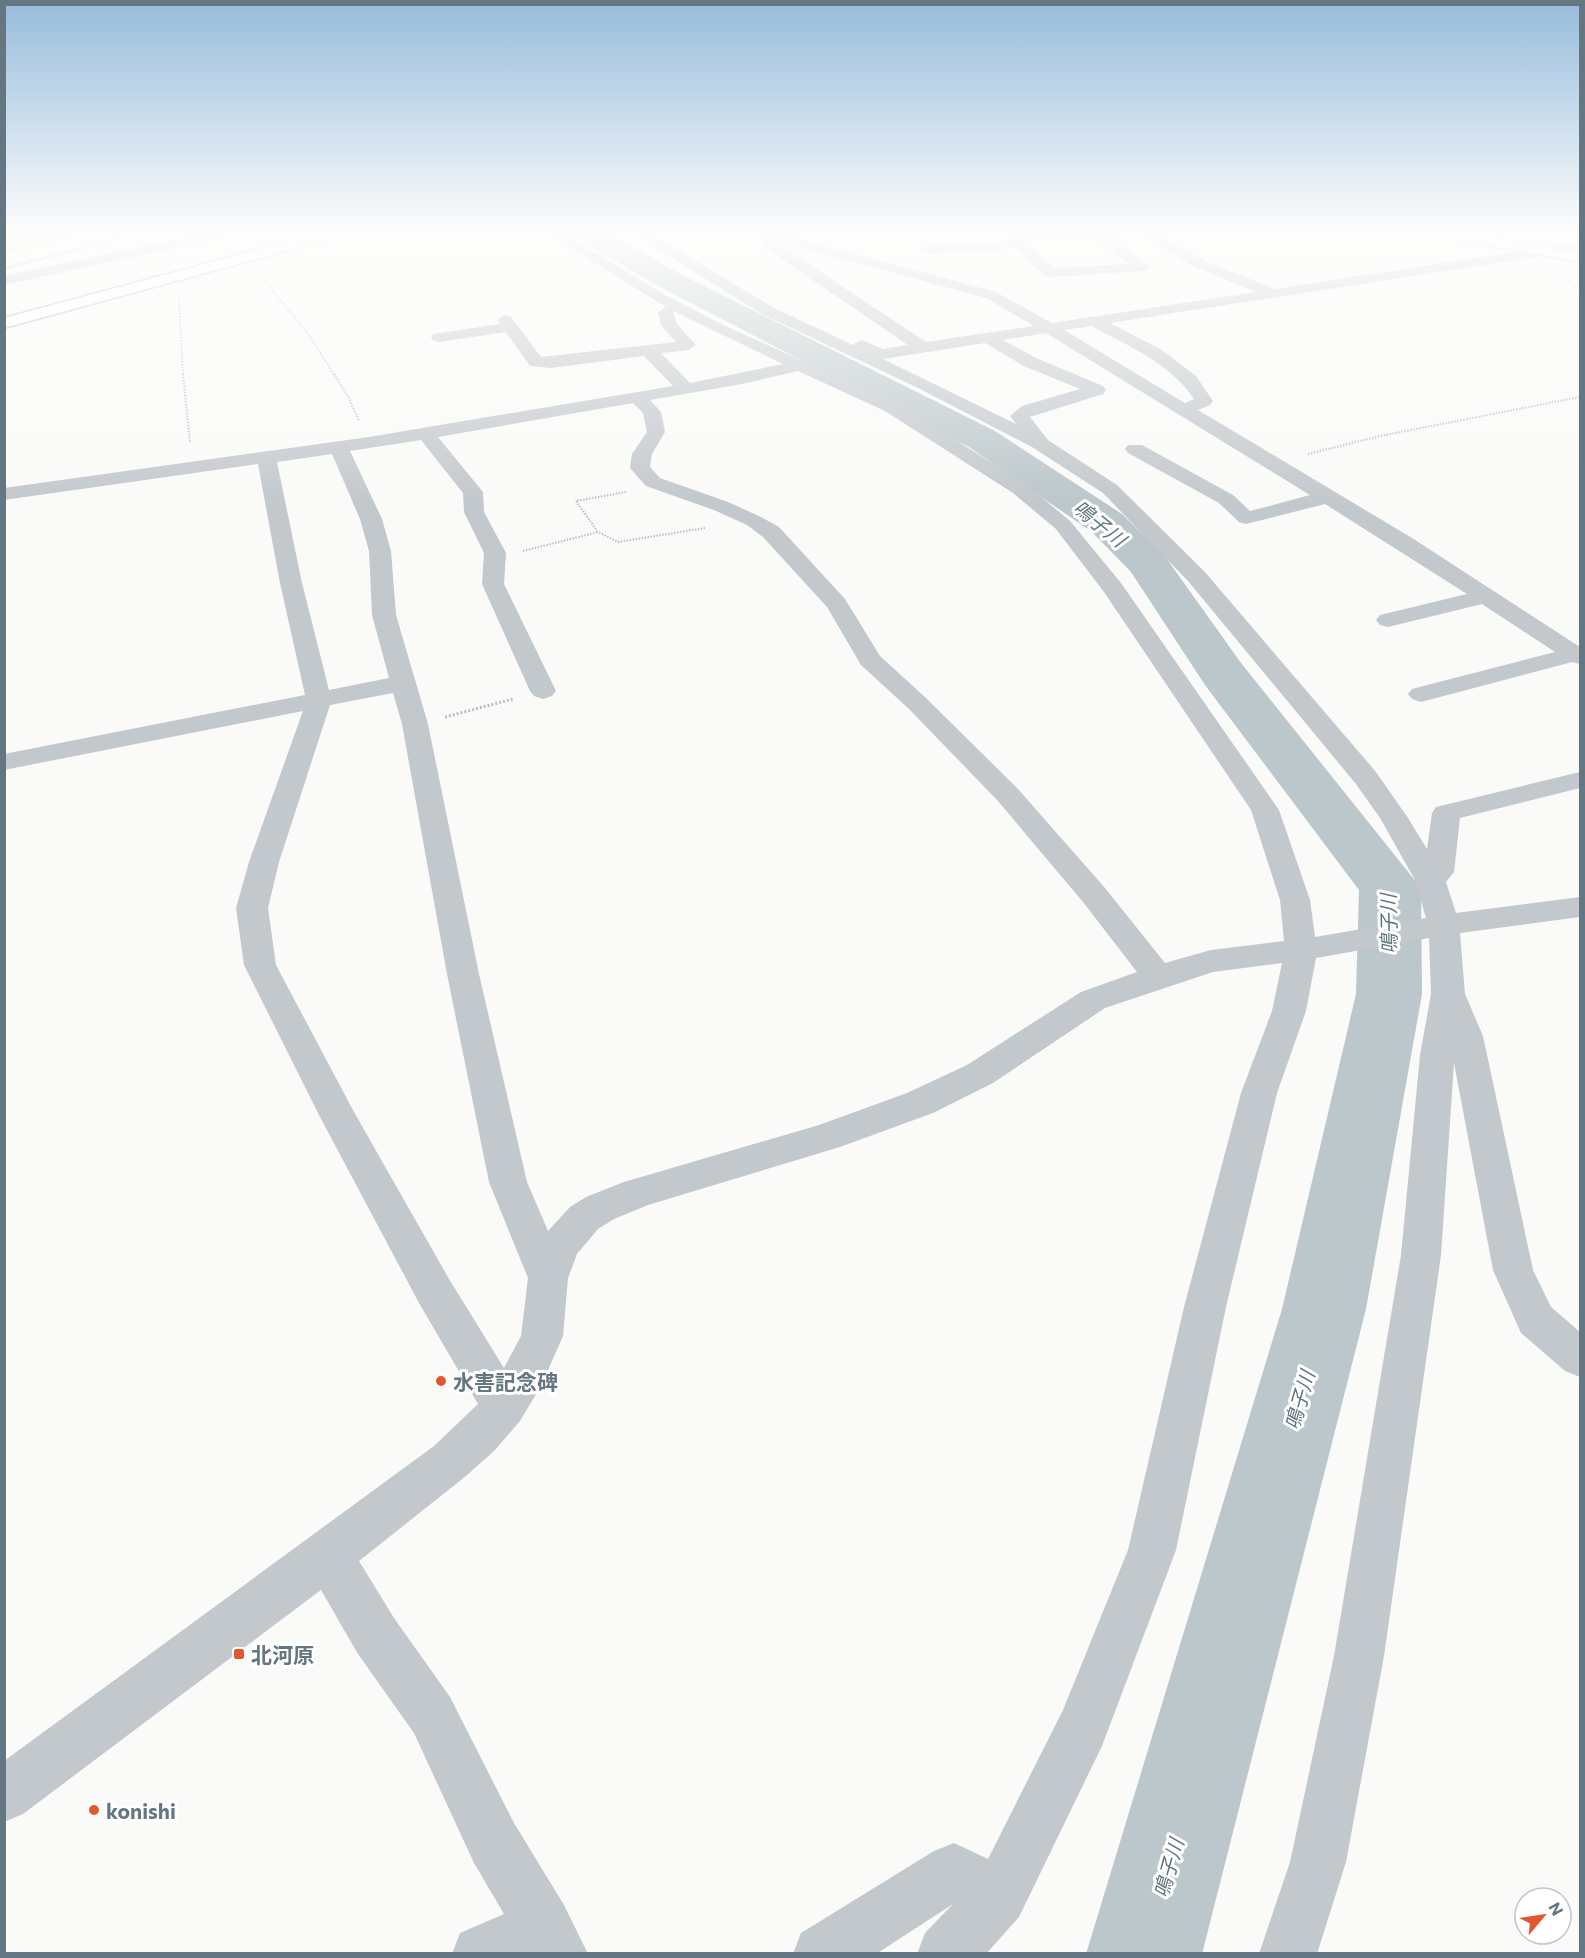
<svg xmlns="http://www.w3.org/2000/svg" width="1585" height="1958" font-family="Commissioner,'Noto Sans JP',sans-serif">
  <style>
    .green { fill: #dadfd7 }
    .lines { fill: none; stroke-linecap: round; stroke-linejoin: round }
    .stream { fill: #bbc7cb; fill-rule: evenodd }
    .river { fill: #bbc7cb; fill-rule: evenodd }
    .primary-casing { stroke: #b5babe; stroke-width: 3 }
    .trunk-casing { stroke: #b4b9bd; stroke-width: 3 }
    .path-far2 { stroke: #bbbfc2; stroke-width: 1.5; stroke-dasharray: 1.5 1.5; stroke-linecap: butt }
    .path-far1 { stroke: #bbbfc2; stroke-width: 2; stroke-dasharray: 1.5 1.5; stroke-linecap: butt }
    .path { stroke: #bbbfc2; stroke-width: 3; stroke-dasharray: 2 2; stroke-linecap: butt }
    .minor { fill: #c3c8cc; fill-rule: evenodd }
    .primary { fill: #fff; fill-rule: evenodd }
    .trunk { fill: #fff; fill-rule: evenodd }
    .poi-dot { fill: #e4572e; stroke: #fff; stroke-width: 2 }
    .labels { text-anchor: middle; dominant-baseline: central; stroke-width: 6; stroke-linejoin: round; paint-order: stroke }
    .water-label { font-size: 20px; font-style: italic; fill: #60757c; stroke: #fff }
    .near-poi-label { font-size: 21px; font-weight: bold; fill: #657683; stroke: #fff; text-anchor: start }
  </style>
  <rect width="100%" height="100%" fill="#fafaf8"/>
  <path class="green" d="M 5,231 L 99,231 L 5,254 Z"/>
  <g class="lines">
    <path class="stream" d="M 143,231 L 150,231 L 4,270 L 4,267 Z"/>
    <path class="river" d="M 571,231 L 605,231 L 684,276 L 995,431 L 1122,514 L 1164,555 L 1241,663 L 1421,888 L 1422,994 L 1366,1309 L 1202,1954 L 1086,1954 L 1282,1309 L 1356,994 L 1359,890 L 1205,685 L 1131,572 L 1092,532 L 969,447 L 662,288 L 575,237 Z"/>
    <defs>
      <path id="primary" d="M 1426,231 L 1456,231 L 1580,254 L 1580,262 L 1433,235 Z"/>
      <path id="trunk" d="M 327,231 L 350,231 L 348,234 L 4,328 L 4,318 Z"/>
    </defs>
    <use href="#primary" class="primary-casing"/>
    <use href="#trunk" class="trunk-casing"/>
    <path class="path-far2" d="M 261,277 L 307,332 L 335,376
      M 1566,280 L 1580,290
      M 179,298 L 183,376"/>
    <path class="path-far1" d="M 183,374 L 190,443
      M 334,374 L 349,398 L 359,421
      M 1308,454 L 1380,436 L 1580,397
      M 626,492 L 576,501 L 598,532 L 618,542 L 705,528
      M 523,551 L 598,532"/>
    <path class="path" d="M 445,717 L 513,699"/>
    <path class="minor" d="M 215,231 L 241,231 L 234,235 L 4,285 L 4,276 Z
      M 543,231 L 560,231 L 663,294 L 723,325 L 897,403 L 1027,485 L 1070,521 L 1121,583 L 1279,810 L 1310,900 L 1315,937 L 1426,918 L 1415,880 L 1380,818 L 1356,784 L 1188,581 L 1103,493 L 1032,447 L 918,388 L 762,314 L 629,231 L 646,231 L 774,308 L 853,345 L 861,340 L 883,349 L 908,345 L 764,247 L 762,244 L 764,241 L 774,241 L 926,342 L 1034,326 L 986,298 L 750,234 L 748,231 L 771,231 L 996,292 L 1052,323 L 1256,292 L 1195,267 L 1140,235 L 1112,237 L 1147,264 L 1149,267 L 1147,270 L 1142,271 L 1050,277 L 1045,276 L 1016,248 L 926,254 L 919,250 L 926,246 L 1008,241 L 1006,238 L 1008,235 L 1013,234 L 1152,231 L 1205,261 L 1275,289 L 1580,242 L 1580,250 L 1110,323 L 1162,350 L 1196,376 L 1213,401 L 1210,405 L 1198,410 L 1412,538 L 1580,647 L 1580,664 L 1572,662 L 1421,702 L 1412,699 L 1408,694 L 1412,689 L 1555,652 L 1482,604 L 1388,627 L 1380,625 L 1376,620 L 1380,615 L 1467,594 L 1325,504 L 1246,524 L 1239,522 L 1219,503 L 1128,453 L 1125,449 L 1128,445 L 1142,445 L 1233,495 L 1250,511 L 1310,495 L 1046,333 L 1003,340 L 1036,358 L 1103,386 L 1106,390 L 1103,394 L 1030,417 L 1048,440 L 1117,485 L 1204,571 L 1376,772 L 1408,818 L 1427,849 L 1432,813 L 1436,807 L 1580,772 L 1580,788 L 1460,818 L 1454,872 L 1446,882 L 1456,913 L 1580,897 L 1580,917 L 1460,933 L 1465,994 L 1483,1036 L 1533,1270 L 1551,1307 L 1580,1332 L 1580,1377 L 1565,1371 L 1521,1333 L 1493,1270 L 1454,1063 L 1441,1255 L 1384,1656 L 1346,1862 L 1317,1954 L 1259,1954 L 1290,1862 L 1334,1656 L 1401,1255 L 1420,1055 L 1431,994 L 1429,938 L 1316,958 L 1306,1011 L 1277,1093 L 1226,1307 L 1176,1550 L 1102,1746 L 1019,1917 L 986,1954 L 917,1954 L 925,1933 L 953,1904 L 876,1954 L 793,1954 L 801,1933 L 934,1851 L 954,1843 L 988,1859 L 1063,1710 L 1128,1550 L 1184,1307 L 1241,1093 L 1272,1011 L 1282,963 L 1213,972 L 1105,1008 L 993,1083 L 933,1113 L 840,1147 L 648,1205 L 614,1219 L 598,1229 L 577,1254 L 568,1278 L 563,1336 L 541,1386 L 520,1421 L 495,1450 L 466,1476 L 359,1561 L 394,1618 L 450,1697 L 514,1823 L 564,1905 L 588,1954 L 452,1954 L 460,1933 L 504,1914 L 474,1863 L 414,1733 L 358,1654 L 321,1590 L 23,1814 L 4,1822 L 4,1761 L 434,1446 L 478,1404 L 419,1303 L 320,1117 L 244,965 L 236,908 L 249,862 L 303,711 L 4,770 L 4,754 L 305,695 L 280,583 L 258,464 L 4,500 L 4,488 L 369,437 L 673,386 L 644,356 L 551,368 L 530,366 L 506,332 L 439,342 L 433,340 L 431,337 L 433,334 L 500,324 L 497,320 L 505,315 L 511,317 L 541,357 L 676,342 L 661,325 L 658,312 L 666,307 ZM 1096,238 L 1129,264 L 1054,268 L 1025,241 ZM 673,311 L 783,364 L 690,383 L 661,353 L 688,350 L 696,345 L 677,324 ZM 1092,326 C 1128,346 1170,363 1194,399 L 1185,403 L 1064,330 ZM 985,343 L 1024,366 L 1080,389 L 1022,406 L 1010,416 L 1016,424 L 883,359 ZM 798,371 L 885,411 L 1013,493 L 1056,529 L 1104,592 L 1251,810 L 1280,900 L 1284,941 L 1211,950 L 1165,963 L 1105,888 L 1018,789 L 926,698 L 880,656 L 845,599 L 779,527 L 761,517 L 728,502 L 660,478 L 650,467 L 652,454 L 665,432 L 661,412 L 650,400 L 742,384 ZM 633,403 L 643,413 L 647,432 L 632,454 L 630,468 L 646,486 L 714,510 L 747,525 L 763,537 L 827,607 L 861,665 L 908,708 L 998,801 L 1083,902 L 1137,972 L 1081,992 L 967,1065 L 907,1093 L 819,1125 L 624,1182 L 586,1197 L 570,1207 L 548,1231 L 527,1182 L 479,974 L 428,724 L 396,615 L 391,551 L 382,519 L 350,451 L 421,440 L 463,493 L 464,512 L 484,553 L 482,584 L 530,691 L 534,696 L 543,699 L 552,696 L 556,691 L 504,584 L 506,553 L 484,512 L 483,492 L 438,437 ZM 332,454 L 360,519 L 369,551 L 372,615 L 389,678 L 329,690 L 302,583 L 277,462 ZM 393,693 L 402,724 L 447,974 L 489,1182 L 528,1278 L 521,1336 L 504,1368 L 449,1279 L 354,1112 L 276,965 L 268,908 L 279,862 L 330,705 Z"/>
    <use href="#primary" class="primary"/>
    <use href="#trunk" class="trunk"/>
  </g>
  <linearGradient id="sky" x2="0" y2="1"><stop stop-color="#96bcdc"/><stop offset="0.46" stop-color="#fdfdfc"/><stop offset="1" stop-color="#fdfdfc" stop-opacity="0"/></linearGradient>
  <rect width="1585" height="505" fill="url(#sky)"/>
  <g class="poi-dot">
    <circle cx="441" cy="1381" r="6"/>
    <rect x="233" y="1648" width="12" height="12" rx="3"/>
    <circle cx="94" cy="1810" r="6"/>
  </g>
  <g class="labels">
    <g class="water-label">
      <text transform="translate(1100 523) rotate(39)">鳴子川</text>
      <text transform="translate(1388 924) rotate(-91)">鳴子川</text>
      <text transform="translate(1299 1400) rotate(-74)">鳴子川</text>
      <text transform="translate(1168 1868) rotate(-74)">鳴子川</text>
    </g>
    <g class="near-poi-label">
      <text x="453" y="1381">水害記念碑</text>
      <text x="251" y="1654">北河原</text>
      <text x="106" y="1810">konishi</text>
    </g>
  </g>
  <rect width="1585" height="1958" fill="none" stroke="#657683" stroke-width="12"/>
  <g transform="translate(1543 1916) rotate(61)"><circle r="28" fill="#ffffff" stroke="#c1c8cd" stroke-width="1.5"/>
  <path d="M0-4.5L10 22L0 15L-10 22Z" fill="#e4572e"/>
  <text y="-9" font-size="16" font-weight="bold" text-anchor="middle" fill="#657683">N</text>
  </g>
</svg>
